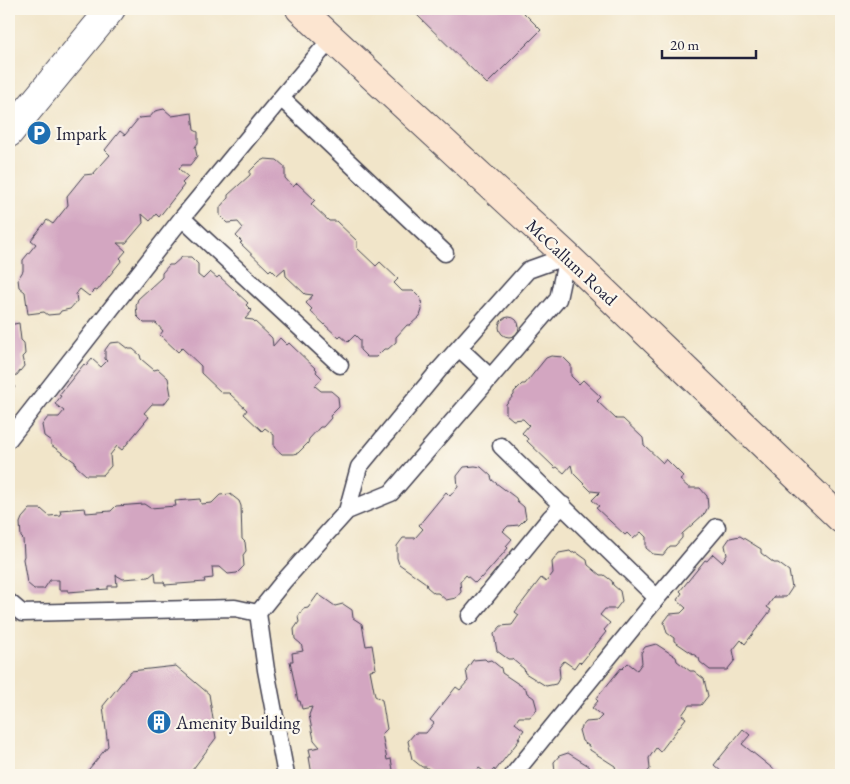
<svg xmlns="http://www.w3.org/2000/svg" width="850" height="784" font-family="'EB Garamond',serif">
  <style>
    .building { fill: #d3a6c1 }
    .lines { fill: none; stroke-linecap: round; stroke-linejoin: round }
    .lane-casing { stroke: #413f50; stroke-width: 19 }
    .street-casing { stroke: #413f50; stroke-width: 30 }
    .secondary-casing { stroke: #413f50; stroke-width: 30 }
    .lane { stroke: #fff; stroke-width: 16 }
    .street { stroke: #fff; stroke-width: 28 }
    .secondary { stroke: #fce5d0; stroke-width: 28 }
    .labels { text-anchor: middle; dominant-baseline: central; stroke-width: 4.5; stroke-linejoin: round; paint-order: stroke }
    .poi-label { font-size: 18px; fill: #22223b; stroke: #fbf7ec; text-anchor: start }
    .street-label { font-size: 18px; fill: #22223b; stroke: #fbf7ec }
  </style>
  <rect width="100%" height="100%" fill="#fbf7ec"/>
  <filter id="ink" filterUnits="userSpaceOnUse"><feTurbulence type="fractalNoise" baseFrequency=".02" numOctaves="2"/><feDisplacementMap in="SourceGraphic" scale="10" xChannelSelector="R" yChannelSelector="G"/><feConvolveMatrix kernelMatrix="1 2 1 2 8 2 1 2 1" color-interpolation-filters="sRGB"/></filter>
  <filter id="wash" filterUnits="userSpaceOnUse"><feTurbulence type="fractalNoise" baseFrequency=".0096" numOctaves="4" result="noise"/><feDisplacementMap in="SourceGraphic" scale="20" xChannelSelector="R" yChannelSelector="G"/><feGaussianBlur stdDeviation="1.12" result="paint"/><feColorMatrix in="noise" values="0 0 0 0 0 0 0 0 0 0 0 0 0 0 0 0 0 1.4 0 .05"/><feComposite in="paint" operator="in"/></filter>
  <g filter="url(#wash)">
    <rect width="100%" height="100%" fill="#f1e5c9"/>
    <g id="blocks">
      <path class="building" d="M 411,9 L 520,9 L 541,30 L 487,84 Z
        M 164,109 L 172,116 L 192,113 L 194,130 L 198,132 L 198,143 L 195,147 L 197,156 L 190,165 L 182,165 L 179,169 L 188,177 L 182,183 L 184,185 L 159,217 L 156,214 L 150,221 L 142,214 L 143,223 L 126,243 L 117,243 L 126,251 L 120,258 L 122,260 L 97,291 L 95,290 L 89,296 L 80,289 L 76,294 L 77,301 L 70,309 L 61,311 L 59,314 L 48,315 L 44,312 L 28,314 L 25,292 L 19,287 L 18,279 L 23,271 L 23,260 L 36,244 L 31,240 L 47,220 L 53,224 L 68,205 L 67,196 L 84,175 L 93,174 L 110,155 L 105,150 L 120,131 L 125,135 L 139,118 L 150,117 L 155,111 Z
        M 265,159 L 277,160 L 285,167 L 285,178 L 293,187 L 297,183 L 315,200 L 311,204 L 329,221 L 336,221 L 357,241 L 357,248 L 376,266 L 380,262 L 398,279 L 394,283 L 402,291 L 413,291 L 421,299 L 422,310 L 420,316 L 410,325 L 407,325 L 396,337 L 396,342 L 388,349 L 384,349 L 376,357 L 367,357 L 360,350 L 360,340 L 355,335 L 348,342 L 341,336 L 339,338 L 310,311 L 312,309 L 306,303 L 313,295 L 305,294 L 286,276 L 285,268 L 277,275 L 271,269 L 269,271 L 240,243 L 242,242 L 236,236 L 243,228 L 238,222 L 227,223 L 220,216 L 220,207 L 228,198 L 228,195 L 250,175 L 250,171 L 260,161 Z
        M 182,257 L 191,257 L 198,264 L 198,275 L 203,279 L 210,272 L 217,278 L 219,276 L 248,303 L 246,305 L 252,311 L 245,319 L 253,320 L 272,338 L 273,346 L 280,338 L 287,345 L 289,343 L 317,370 L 316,372 L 322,378 L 315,386 L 321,391 L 331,391 L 338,397 L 339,407 L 330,416 L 331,418 L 323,427 L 320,427 L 309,439 L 308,443 L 298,453 L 294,454 L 282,454 L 274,447 L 274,435 L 265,428 L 262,431 L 244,414 L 247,410 L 229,393 L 222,393 L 201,373 L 201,366 L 182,348 L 178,352 L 160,335 L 163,331 L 156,323 L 144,323 L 137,316 L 136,305 L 138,299 L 162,277 L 162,273 L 169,265 L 173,265 Z
        M499 327a10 10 0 1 1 20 0a10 10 0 1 1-20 0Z
        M 19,323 L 21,340 L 24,343 L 25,354 L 22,357 L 24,366 L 17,375 L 9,376 L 9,325 Z
        M 120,342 L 129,349 L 133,349 L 140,355 L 141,359 L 154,370 L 158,369 L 168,378 L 171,395 L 164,404 L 152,404 L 144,413 L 149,417 L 122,450 L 117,446 L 110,455 L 111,466 L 103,475 L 86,475 L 76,466 L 75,462 L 51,445 L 51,441 L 44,436 L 42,425 L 48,417 L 59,417 L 64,411 L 55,404 L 61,396 L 59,395 L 84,364 L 86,366 L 92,359 L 101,367 L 107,361 L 105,359 L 105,350 L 110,343 Z
        M 551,356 L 563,357 L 571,365 L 571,376 L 579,384 L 583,380 L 601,397 L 597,401 L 616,419 L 623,419 L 643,438 L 644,445 L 663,463 L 666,459 L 684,477 L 680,480 L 689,488 L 700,488 L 707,496 L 708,507 L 705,513 L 682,534 L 682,538 L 675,546 L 670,546 L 663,555 L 653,554 L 646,548 L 646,537 L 641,532 L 633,539 L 627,533 L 625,535 L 596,508 L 599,506 L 592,500 L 600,492 L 591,491 L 573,473 L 571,465 L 564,473 L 557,467 L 555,468 L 527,441 L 528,439 L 522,433 L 529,425 L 523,419 L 513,420 L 506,414 L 506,404 L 514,395 L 514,392 L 522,384 L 525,384 L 546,358 Z
        M 9,382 L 15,387 L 9,394 L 12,396 L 9,400 Z
        M 475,466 L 481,467 L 491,476 L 492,480 L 516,498 L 517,501 L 524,507 L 526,518 L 519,525 L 508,526 L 503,531 L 512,539 L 506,546 L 508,548 L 482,578 L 481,577 L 475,583 L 466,575 L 460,582 L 461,592 L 456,598 L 446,600 L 438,593 L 434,593 L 427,587 L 426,583 L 399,564 L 397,558 L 397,546 L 403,538 L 415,538 L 423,529 L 419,525 L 446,492 L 450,496 L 458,487 L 457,476 L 464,467 Z
        M 230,494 L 239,501 L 241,506 L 242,539 L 245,542 L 246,551 L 243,555 L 244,566 L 237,573 L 228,574 L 220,567 L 212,567 L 213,578 L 204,579 L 205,582 L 165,585 L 164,582 L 156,582 L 155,572 L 149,577 L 123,579 L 116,575 L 117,586 L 108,586 L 108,589 L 68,592 L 68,590 L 59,590 L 59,580 L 50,580 L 44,589 L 34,589 L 27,583 L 23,559 L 24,556 L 23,539 L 21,537 L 20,523 L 22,518 L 30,509 L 41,509 L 49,516 L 61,515 L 60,510 L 85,508 L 86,513 L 111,511 L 116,506 L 144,504 L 150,508 L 176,506 L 175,501 L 200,499 L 201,504 L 212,503 L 220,495 Z
        M 740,536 L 761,549 L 761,553 L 774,563 L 778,563 L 789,571 L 792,588 L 786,597 L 774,597 L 767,607 L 771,610 L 745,644 L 741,640 L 733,650 L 735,660 L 727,670 L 710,670 L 700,662 L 699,658 L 674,641 L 674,638 L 667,633 L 664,622 L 670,614 L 681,613 L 686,608 L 677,600 L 682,593 L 680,591 L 705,560 L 707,561 L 713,554 L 722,562 L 727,555 L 725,545 L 730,538 Z
        M 570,551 L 572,553 L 576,552 L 587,560 L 588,565 L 600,575 L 604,575 L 612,581 L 613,585 L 620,591 L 622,601 L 616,609 L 605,609 L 600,615 L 610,623 L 604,630 L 606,632 L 581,663 L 579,661 L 574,668 L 564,661 L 559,667 L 560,677 L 556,684 L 546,686 L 525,673 L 524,669 L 512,659 L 508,659 L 497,651 L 494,634 L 501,626 L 512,625 L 519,615 L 515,612 L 541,578 L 546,582 L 553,573 L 552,562 L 559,553 Z
        M 318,594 L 335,606 L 343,604 L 352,610 L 353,618 L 362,624 L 366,646 L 372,645 L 376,669 L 370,670 L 375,696 L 382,700 L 387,729 L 382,734 L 387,760 L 391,759 L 394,775 L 312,775 L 309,757 L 311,757 L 309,749 L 320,747 L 314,740 L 309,715 L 312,707 L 302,709 L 300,701 L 298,701 L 290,661 L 293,661 L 292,653 L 303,651 L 301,644 L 295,639 L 294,629 L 299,622 L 298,617 L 303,609 L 308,608 Z
        M 656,644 L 676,657 L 677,661 L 690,671 L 694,671 L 704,679 L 708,696 L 701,705 L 689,705 L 682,715 L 686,718 L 660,752 L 656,748 L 649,758 L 650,769 L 645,775 L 622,775 L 616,770 L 615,766 L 590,750 L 589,746 L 582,741 L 579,730 L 586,722 L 597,721 L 602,716 L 592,708 L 598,701 L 596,699 L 621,668 L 622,669 L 628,663 L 637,670 L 642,663 L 641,653 L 645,647 Z
        M 485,659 L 487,661 L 491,660 L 501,668 L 502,673 L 526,689 L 527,693 L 534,698 L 537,709 L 530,717 L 519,717 L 515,723 L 524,730 L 518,738 L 520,739 L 495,771 L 494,769 L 489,775 L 479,768 L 473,775 L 437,775 L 426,767 L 422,767 L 412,759 L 408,741 L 415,733 L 426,733 L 434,723 L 430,720 L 456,687 L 460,690 L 468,681 L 466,670 L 473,660 Z
        M 176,666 L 209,694 L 216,738 L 190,773 L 172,775 L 84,775 L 108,746 L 103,706 L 131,671 Z
        M 743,729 L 750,735 L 742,744 L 777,772 L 774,775 L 721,775 L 723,773 L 714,765 Z
        M 568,753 L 589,766 L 590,770 L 597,775 L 553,775 L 555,772 L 554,762 L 559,756 Z"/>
    </g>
  </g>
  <g filter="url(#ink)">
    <use href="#blocks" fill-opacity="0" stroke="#413f50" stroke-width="1"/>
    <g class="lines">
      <defs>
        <path id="lane" d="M 281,98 L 331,39
          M 182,218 L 340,365
          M 459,348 L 490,377
          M 9,439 L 182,218 L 281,98 L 445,253
          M 501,446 L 657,598
          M 347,511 L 359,467 L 439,370 L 528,270 L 567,256
          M 9,602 L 22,613 L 235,608 L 258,613
          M 470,616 L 550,518 L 563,505
          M 286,775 L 266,670 L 258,613 L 283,582 L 347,511 L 391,493 L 558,299 L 567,256
          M 513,775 L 657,598 L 717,527"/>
        <path id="street" d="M 9,133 L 111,9"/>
        <path id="secondary" d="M 300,9 L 567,256 L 841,519"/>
      </defs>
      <use href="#lane" class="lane-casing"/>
      <use href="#street" class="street-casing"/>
      <use href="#secondary" class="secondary-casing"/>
      <use href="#lane" class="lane"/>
      <use href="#street" class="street"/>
      <use href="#secondary" class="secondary"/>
    </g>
  </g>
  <defs>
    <symbol id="parking-disc" viewBox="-11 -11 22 22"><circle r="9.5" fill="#1f6fb2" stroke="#fbf7ec"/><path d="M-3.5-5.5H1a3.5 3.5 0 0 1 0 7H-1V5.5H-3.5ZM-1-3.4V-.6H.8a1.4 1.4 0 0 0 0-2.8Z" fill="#fff"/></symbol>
    <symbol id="building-disc" viewBox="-11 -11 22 22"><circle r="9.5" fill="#1f6fb2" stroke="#fbf7ec"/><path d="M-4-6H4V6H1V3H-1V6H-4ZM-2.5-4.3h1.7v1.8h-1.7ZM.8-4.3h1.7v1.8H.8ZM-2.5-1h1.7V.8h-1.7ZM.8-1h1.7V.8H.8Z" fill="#fff"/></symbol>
  </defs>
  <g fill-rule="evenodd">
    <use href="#parking-disc" x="25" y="119" width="28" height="28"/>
    <use href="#building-disc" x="145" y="708" width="28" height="28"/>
  </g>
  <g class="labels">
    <g class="poi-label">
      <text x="56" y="133">Impark</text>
      <text x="176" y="722">Amenity Building</text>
    </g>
    <g class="street-label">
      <text transform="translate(572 262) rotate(43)">McCallum Road</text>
    </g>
  </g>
  <rect width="850" height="784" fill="none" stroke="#fbf7ec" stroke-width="30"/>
  <path d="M662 50v8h94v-8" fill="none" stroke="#22223b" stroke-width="2.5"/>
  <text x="670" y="50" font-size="15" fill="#22223b" stroke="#fbf7ec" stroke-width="4" paint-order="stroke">20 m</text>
</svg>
